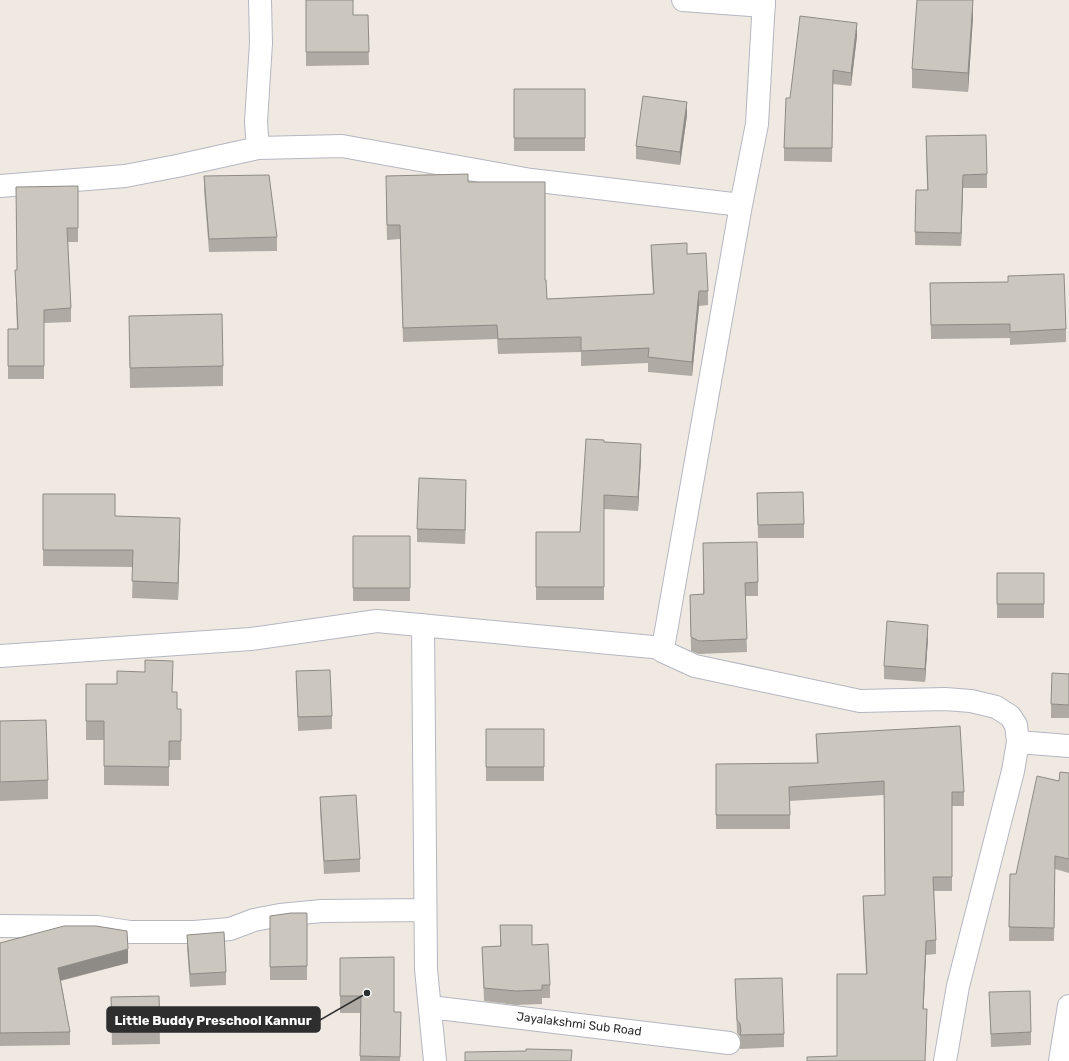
<svg xmlns="http://www.w3.org/2000/svg" width="1069" height="1061" font-family="Rubik,sans-serif">
  <style>
    .lines { fill: none; stroke-linecap: round; stroke-linejoin: round }
    .minor-casing { stroke: #b4b7c1; stroke-width: 24 }
    .minor { stroke: #fff; stroke-width: 22 }
    .wall { fill: #afaba4 }
    .shaded-wall { fill: #8e8b86 }
    .building { fill: #cbc7bf; stroke: #8e8b86 }
    .labels { text-anchor: middle; dominant-baseline: central; stroke-width: 3.5; stroke-linejoin: round; paint-order: stroke }
    .street-label { font-size: 12px; fill: #2e2e2e; stroke: #fff }
    .leader { fill: none; stroke: #2e2e2e; stroke-width: 1.5 }
    .callout-dot { fill: #2e2e2e; stroke: #fff; stroke-width: 1.5 }
    .callout { fill: #2e2e2e; stroke: #2e2e2e; stroke-width: 1.5 }
    .callout-label { font-size: 13px; text-anchor: middle; font-weight: bold; fill: #fff }
  </style>
  <rect width="100%" height="100%" fill="#efe9e1"/>
  <g class="lines">
    <defs>
      <path id="minor" d="M 260,0 L 261,43 L 256,122 L 258,148 L 342,146 L 531,180 L 741,205
        M 683,0 L 764,6
        M 0,186 L 125,176 L 177,166 L 258,148
        M 423,625 L 426,969 L 435,1061
        M 663,648 L 662,651 L 695,666 L 860,701 L 945,699 L 971,701 L 996,707 L 1010,716 L 1016,725 L 1018,742 L 1013,771 L 958,986 L 945,1061
        M 0,656 L 251,639 L 377,621 L 663,648 L 741,205 L 757,124 L 764,0
        M 1018,742 L 1069,746
        M 0,926 L 97,927 L 130,932 L 194,932 L 230,929 L 254,920 L 280,915 L 322,911 L 425,910
        M 430,1007 L 729,1043
        M 1060,1061 L 1069,1006"/>
    </defs>
    <use href="#minor" class="minor-casing"/>
    <use href="#minor" class="minor"/>
  </g>
  <path class="wall" d="M 306,0 L 353,15 L 368,15 L 369,65 L 306,66 Z
    M 973,17 L 968,92 L 912,88 L 912,69 Z
    M 857,36 L 851,86 L 833,84 L 832,162 L 784,161 L 784,148 L 790,98 Z
    M 514,89 L 585,89 L 585,151 L 514,151 Z
    M 687,115 L 680,165 L 636,159 L 636,146 Z
    M 926,136 L 987,174 L 987,188 L 963,188 L 961,246 L 915,245 L 915,232 L 927,190 Z
    M 204,176 L 277,237 L 277,251 L 209,252 L 204,190 Z
    M 468,182 L 545,280 L 547,299 L 653,294 L 651,259 L 651,245 L 687,254 L 708,291 L 708,305 L 699,306 L 692,376 L 648,372 L 648,363 L 581,366 L 581,352 L 498,354 L 497,339 L 403,342 L 400,239 L 387,240 L 386,191 Z
    M 78,186 L 78,242 L 68,242 L 71,308 L 71,322 L 44,323 L 44,379 L 8,379 L 8,329 L 17,329 L 15,270 L 17,270 Z
    M 1008,282 L 1066,329 L 1066,342 L 1010,345 L 1010,338 L 931,339 L 930,283 Z
    M 129,316 L 223,366 L 223,386 L 130,388 Z
    M 604,442 L 641,458 L 638,511 L 604,509 L 604,600 L 536,600 L 536,532 L 580,532 Z
    M 466,493 L 465,544 L 417,542 L 417,529 Z
    M 757,493 L 804,524 L 804,538 L 758,538 Z
    M 43,494 L 115,516 L 180,535 L 178,600 L 132,598 L 133,567 L 43,566 Z
    M 353,536 L 410,536 L 410,601 L 353,601 Z
    M 703,543 L 758,582 L 758,596 L 745,596 L 747,652 L 699,654 L 691,651 L 690,595 L 703,594 Z
    M 997,573 L 1044,573 L 1044,618 L 997,618 Z
    M 928,638 L 925,682 L 884,679 L 884,666 Z
    M 296,671 L 332,716 L 332,729 L 298,731 Z
    M 1069,674 L 1069,718 L 1051,718 L 1051,704 Z
    M 86,684 L 172,692 L 177,709 L 181,709 L 181,760 L 169,760 L 169,786 L 104,785 L 104,740 L 86,740 Z
    M 0,721 L 48,780 L 48,799 L 0,801 Z
    M 486,729 L 544,729 L 544,781 L 486,781 Z
    M 816,734 L 964,792 L 964,806 L 952,806 L 952,891 L 934,891 L 936,940 L 936,954 L 926,955 L 923,1009 L 927,1023 L 837,1056 L 866,974 L 863,910 L 863,896 L 885,895 L 884,795 L 790,801 L 790,829 L 716,829 L 716,764 L 817,763 Z
    M 1069,773 L 1069,873 L 1055,869 L 1054,941 L 1009,941 L 1010,874 L 1016,874 L 1059,781 Z
    M 320,797 L 360,859 L 360,872 L 324,874 L 320,810 Z
    M 307,913 L 307,980 L 270,980 L 270,916 Z
    M 500,925 L 532,945 L 550,985 L 550,998 L 542,998 L 542,1004 L 516,1005 L 484,1001 L 482,947 L 500,946 Z
    M 187,935 L 226,972 L 226,985 L 190,987 L 187,948 Z
    M 0,943 L 128,963 L 61,981 L 70,1032 L 70,1045 L 0,1046 Z
    M 340,958 L 394,1012 L 401,1029 L 400,1061 L 360,1061 L 360,1013 L 340,1013 Z
    M 735,979 L 784,1034 L 784,1047 L 740,1049 L 740,1037 L 737,1033 Z
    M 989,992 L 1031,1032 L 1031,1045 L 991,1047 Z
    M 159,996 L 160,1044 L 112,1045 L 111,997 Z"/>
  <path class="shaded-wall" d="M 973,0 L 973,17 L 968,92 L 968,73 Z
    M 857,23 L 857,36 L 851,86 L 851,73 Z
    M 687,102 L 687,115 L 680,165 L 680,152 Z
    M 963,175 L 963,188 L 961,246 L 961,233 Z
    M 699,291 L 699,306 L 692,376 L 692,362 Z
    M 641,444 L 641,458 L 638,511 L 638,497 Z
    M 466,480 L 466,493 L 465,544 L 465,530 Z
    M 180,518 L 180,535 L 178,600 L 178,583 Z
    M 928,625 L 928,638 L 925,682 L 925,669 Z
    M 926,941 L 926,955 L 923,1023 L 923,1009 Z
    M 128,949 L 128,963 L 58,981 L 58,968 Z
    M 927,1009 L 927,1023 L 925,1061 Z"/>
  <path class="building" d="M 306,0 L 353,0 L 353,15 L 368,15 L 369,52 L 306,52 Z
    M 917,0 L 973,0 L 968,73 L 912,69 Z
    M 800,16 L 857,23 L 851,73 L 833,70 L 832,148 L 784,148 L 786,98 L 790,98 Z
    M 514,89 L 585,89 L 585,138 L 514,138 Z
    M 643,96 L 687,102 L 680,152 L 636,146 Z
    M 986,135 L 987,174 L 963,175 L 961,233 L 915,232 L 916,190 L 928,190 L 926,136 Z
    M 468,174 L 468,182 L 545,182 L 545,280 L 546,280 L 547,299 L 654,294 L 651,245 L 687,243 L 687,254 L 706,253 L 708,291 L 699,291 L 692,362 L 648,357 L 649,348 L 581,351 L 581,337 L 498,339 L 497,325 L 403,328 L 400,225 L 387,225 L 386,176 Z
    M 269,175 L 277,237 L 209,239 L 204,176 Z
    M 78,186 L 78,228 L 67,228 L 71,308 L 44,310 L 44,366 L 8,366 L 8,329 L 18,329 L 15,270 L 17,270 L 16,187 Z
    M 1064,274 L 1066,329 L 1010,332 L 1010,324 L 931,325 L 930,283 L 1008,282 L 1008,276 Z
    M 222,314 L 223,366 L 130,368 L 129,316 Z
    M 586,439 L 604,440 L 604,442 L 641,444 L 638,497 L 604,495 L 604,587 L 536,587 L 536,532 L 580,532 Z
    M 419,478 L 466,480 L 465,530 L 417,529 Z
    M 803,492 L 804,524 L 758,525 L 757,493 Z
    M 43,494 L 115,494 L 115,516 L 180,518 L 178,583 L 132,581 L 133,550 L 43,550 Z
    M 353,536 L 410,536 L 410,588 L 353,588 Z
    M 757,542 L 758,582 L 745,583 L 747,639 L 699,641 L 691,637 L 690,595 L 704,594 L 703,543 Z
    M 997,573 L 1044,573 L 1044,604 L 997,604 Z
    M 887,621 L 928,625 L 925,669 L 884,666 Z
    M 145,660 L 173,661 L 172,692 L 177,692 L 177,709 L 181,709 L 181,741 L 169,741 L 169,767 L 104,766 L 104,721 L 86,721 L 86,684 L 117,684 L 117,671 L 145,672 Z
    M 330,670 L 332,716 L 298,717 L 296,671 Z
    M 1052,673 L 1069,674 L 1069,705 L 1051,704 Z
    M 46,720 L 48,780 L 0,782 L 0,721 Z
    M 960,726 L 964,792 L 952,792 L 952,877 L 933,877 L 936,940 L 926,941 L 923,1009 L 927,1009 L 925,1061 L 807,1061 L 807,1057 L 837,1056 L 837,974 L 867,974 L 863,896 L 885,895 L 884,781 L 789,787 L 790,815 L 716,815 L 716,764 L 818,763 L 816,734 Z
    M 486,729 L 544,729 L 544,767 L 486,767 Z
    M 1060,772 L 1069,773 L 1069,859 L 1055,856 L 1054,928 L 1009,927 L 1010,874 L 1016,874 L 1037,776 L 1059,781 Z
    M 356,795 L 360,859 L 324,861 L 320,797 Z
    M 291,913 L 307,913 L 307,966 L 270,967 L 270,916 Z
    M 500,925 L 532,925 L 532,945 L 548,944 L 550,985 L 542,985 L 542,990 L 516,991 L 484,988 L 482,947 L 501,946 Z
    M 64,926 L 96,926 L 127,931 L 128,949 L 58,968 L 70,1032 L 0,1033 L 0,943 Z
    M 224,932 L 226,972 L 190,974 L 187,935 Z
    M 394,957 L 394,1012 L 401,1012 L 400,1057 L 360,1056 L 361,996 L 340,996 L 340,958 Z
    M 782,978 L 784,1034 L 740,1035 L 741,1031 L 740,1024 L 737,1020 L 735,979 Z
    M 1030,991 L 1031,1032 L 991,1034 L 989,992 Z
    M 159,996 L 160,1031 L 112,1032 L 111,997 Z
    M 526,1049 L 572,1050 L 571,1061 L 465,1061 L 465,1052 L 526,1051 Z"/>
  <g class="labels">
    <g class="street-label">
      <text transform="translate(579 1024) rotate(7)">Jayalakshmi Sub Road</text>
    </g>
  </g>
  <path class="leader" d="M367 993L320 1020"/>
  <circle class="callout-dot" cx="367" cy="993" r="4"/>
  <rect class="callout" x="107" y="1007" width="213" height="25" rx="4"/>
  <g class="callout-label">
    <text x="213" y="1025">Little Buddy Preschool Kannur</text>
  </g>
</svg>
